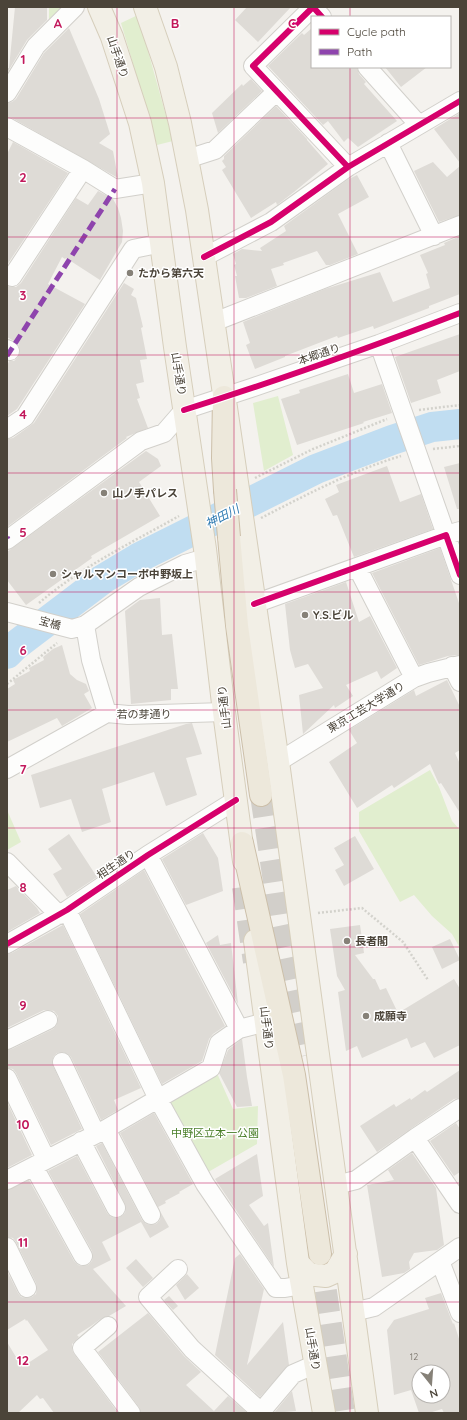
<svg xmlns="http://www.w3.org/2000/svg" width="467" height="1420" font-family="Quicksand,'Noto Sans JP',sans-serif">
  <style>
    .green { fill: #e1eecf }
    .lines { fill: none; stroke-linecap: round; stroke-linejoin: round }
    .river { stroke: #c0ddf1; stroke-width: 30 }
    .building { fill: #dedbd6; fill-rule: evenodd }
    .highway-tunnel { stroke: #d2cfca; stroke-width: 22; stroke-dasharray: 22 11; stroke-linecap: butt }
    .minor-casing { stroke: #d2d0cb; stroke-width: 20 }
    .major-casing { stroke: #d6cebb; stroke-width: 24 }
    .highway-casing { stroke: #ccbfa9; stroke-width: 24 }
    .path { stroke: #d3d2cc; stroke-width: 2.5; stroke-dasharray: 2 2; stroke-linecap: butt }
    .minor { stroke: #fdfdfc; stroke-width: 18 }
    .major { stroke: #f2efe6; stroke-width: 22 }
    .highway { stroke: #ede8db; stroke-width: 22 }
    .highway-bridge-casing { stroke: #ccbfa9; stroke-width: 24; stroke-linecap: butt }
    .highway-bridge { stroke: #ede8db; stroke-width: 22 }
    .quiet { stroke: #8e44ad; stroke-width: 5; stroke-dasharray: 10 5; stroke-linecap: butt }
    .cycleway-casing { stroke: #fff; stroke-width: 8 }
    .cycleway { stroke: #d6006c; stroke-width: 6 }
    .grid { fill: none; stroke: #c2185b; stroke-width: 1; stroke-opacity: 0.55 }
    .poi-dot { fill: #868178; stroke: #fff; stroke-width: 1.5 }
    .labels { text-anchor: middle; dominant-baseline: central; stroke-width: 3; stroke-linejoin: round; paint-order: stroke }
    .number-label { font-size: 9px; fill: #706a61 }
    .street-label { font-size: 11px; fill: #4b4439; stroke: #fff }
    .poi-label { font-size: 11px; font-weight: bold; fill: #4b4439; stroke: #fff; text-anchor: start }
    .park-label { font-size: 11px; fill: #4a7f2a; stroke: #fff }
    .water-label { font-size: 12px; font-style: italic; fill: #2e7ab2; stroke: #fff }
    .grid-label { font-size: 13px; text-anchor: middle; font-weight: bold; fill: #c2185b; stroke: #fff; stroke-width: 3; stroke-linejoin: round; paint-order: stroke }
  </style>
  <rect width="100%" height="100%" fill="#f4f2ee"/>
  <path class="green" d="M 49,7 L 65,7 L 49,22 Z
    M 138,15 L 173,141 L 157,145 L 121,23 Z
    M 278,396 L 293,455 L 264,471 L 253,403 Z
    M 430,770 L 439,787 L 452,821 L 460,830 L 460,948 L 452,934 L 432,916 L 414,895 L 400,902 L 359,831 L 359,812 Z
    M 7,810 L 21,842 L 7,850 Z
    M 216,1071 L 233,1109 L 258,1106 L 257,1144 L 203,1175 L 162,1100 Z"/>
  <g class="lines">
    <path class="river" d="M 7,654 L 16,645 L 103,579 L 138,558 L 316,469 L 392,440 L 432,427 L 460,424"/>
  </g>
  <path class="building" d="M 15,7 L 47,7 L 47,20 L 27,40 L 7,73 L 7,68 L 9,68 Z
    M 247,7 L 291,7 L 258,42 L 235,20 Z
    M 69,28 L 99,99 L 110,134 L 99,143 L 113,151 L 118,178 L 12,118 L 7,117 L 7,103 L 12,102 L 16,99 L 44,53 Z
    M 312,28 L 312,67 L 357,67 L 359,74 L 366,82 L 364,84 L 397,121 L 358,147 L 348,138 L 344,142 L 328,121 L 323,125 L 268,66 L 302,33 L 304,35 Z
    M 385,67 L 427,67 L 401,87 Z
    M 251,79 L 262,91 L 218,133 L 212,113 L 242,84 L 243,86 Z
    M 276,106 L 307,139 L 307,140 L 328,164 L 294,192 L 277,205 L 276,202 L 251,218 L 222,170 L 226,167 L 222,161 L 224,159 L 224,156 Z
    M 460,113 L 460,163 L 434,129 Z
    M 13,142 L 68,173 L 7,265 L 7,154 Z
    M 433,162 L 447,177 L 460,166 L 460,215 L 439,222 L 414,171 Z
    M 357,175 L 369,197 L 338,214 L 358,254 L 330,265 L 326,265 L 317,251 L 283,263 L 284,265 L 271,269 L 277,286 L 246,298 L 239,298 L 235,276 L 237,276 L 234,265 L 236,264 L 233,254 L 242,249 L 262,251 L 260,248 L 286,231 L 284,226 L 347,180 Z
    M 98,191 L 113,199 L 118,208 L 121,218 L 123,231 L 122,242 L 100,280 L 66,258 L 65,259 L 62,257 L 48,284 L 85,304 L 17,409 L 7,416 L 7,366 L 9,361 L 14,361 L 18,357 L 20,351 L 18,345 L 19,344 L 7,337 L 7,286 L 12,287 L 16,287 L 21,283 L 76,198 L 88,205 Z
    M 460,236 L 460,294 L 429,306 L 429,308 L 374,329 L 373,326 L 338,338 L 337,336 L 285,356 L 285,357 L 255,369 L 246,345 L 250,343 L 243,322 L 325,289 L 380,272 L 393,302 L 430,288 L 426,274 L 428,273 L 420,255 L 445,245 L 444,243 Z
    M 124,283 L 134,289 L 131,295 L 136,298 L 143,327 L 141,328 L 147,359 L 140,360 L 144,382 L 136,384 L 140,398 L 137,399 L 148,428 L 126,437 L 127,438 L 7,527 L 7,439 L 13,438 L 34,423 Z
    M 460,334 L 460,371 L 437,380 L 441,393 L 411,403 L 395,357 Z
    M 348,374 L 354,393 L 382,384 L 392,413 L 363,422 L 364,423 L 297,445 L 281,399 L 300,393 L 299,390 Z
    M 146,451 L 158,459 L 161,466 L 139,482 L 160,516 L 91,556 L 92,558 L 26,605 L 7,580 L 7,552 Z
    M 460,463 L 460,509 L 457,509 L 444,467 Z
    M 387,466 L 400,502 L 421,494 L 433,529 L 354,557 L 337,515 L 333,516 L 325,499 L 339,492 L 336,485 Z
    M 440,548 L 460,606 L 460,655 L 448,656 L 419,665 L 372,573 Z
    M 346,582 L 359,622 L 370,616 L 397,668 L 381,679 L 377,671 L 346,685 L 353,696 L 335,708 L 334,705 L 303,734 L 299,695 L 323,688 L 308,664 L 295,668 L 290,650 L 285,604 Z
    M 160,598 L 162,635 L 172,634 L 178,689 L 171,689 L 171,700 L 131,704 L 125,611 L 140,600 Z
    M 62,645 L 70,674 L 77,680 L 86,684 L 89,691 L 84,694 L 92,708 L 62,726 L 57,718 L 7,742 L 7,689 L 15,684 L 13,680 L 30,671 L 29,668 L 44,660 L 43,657 L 53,649 Z
    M 447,680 L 460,707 L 460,750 L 455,753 L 460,764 L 460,813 L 441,783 L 439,784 L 430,764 L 394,788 L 392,785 L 357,808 L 329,762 L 357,743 L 349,730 L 414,690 L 416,696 Z
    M 192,723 L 202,754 L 186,758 L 197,795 L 166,806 L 154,772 L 102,789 L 111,822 L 82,832 L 71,799 L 40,808 L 31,775 L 186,724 Z
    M 203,833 L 218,858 L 223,891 L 186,905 L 162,859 Z
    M 69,834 L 97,877 L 67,897 L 53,874 L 62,869 L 48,849 Z
    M 355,836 L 374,869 L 344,886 L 335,870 L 344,865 L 334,848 Z
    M 144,870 L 225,1026 L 213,1034 L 209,1039 L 202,1061 L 162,1084 L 80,914 Z
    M 16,886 L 37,908 L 40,913 L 7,932 L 7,890 Z
    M 63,925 L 141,1088 L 114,1100 L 118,1110 L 101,1120 L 71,1057 L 68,1054 L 63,1052 L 57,1053 L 54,1056 L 52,1061 L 53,1066 L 82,1129 L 51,1145 L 16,1073 L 13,1069 L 7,1068 L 7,1050 L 12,1049 L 53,1029 L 56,1026 L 58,1021 L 58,1016 L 54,1011 L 49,1010 L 44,1010 L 7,1028 L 7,954 L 12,953 Z
    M 360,925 L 364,953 L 355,955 L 373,979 L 375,979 L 380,990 L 386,988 L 398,1013 L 454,979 L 460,989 L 460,1045 L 434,1058 L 425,1042 L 411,1048 L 407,1038 L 362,1058 L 357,1046 L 346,1051 L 338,992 L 345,990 L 337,976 L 330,929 Z
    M 218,935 L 220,945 L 231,943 L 238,1004 L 206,943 Z
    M 450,939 L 460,960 L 442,969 L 432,947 Z
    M 242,1039 L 247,1077 L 252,1106 L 237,1107 L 219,1073 L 228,1050 Z
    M 460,1070 L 460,1098 L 454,1099 L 377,1152 L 360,1126 L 394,1104 L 396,1107 L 410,1098 L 411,1100 L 425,1090 L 427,1092 Z
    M 7,1102 L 32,1155 L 7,1168 Z
    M 154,1113 L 193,1184 L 179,1192 L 180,1193 L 165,1201 L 166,1203 L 158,1207 L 120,1133 Z
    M 456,1123 L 460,1129 L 460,1172 L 454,1176 L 430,1141 Z
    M 102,1143 L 142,1220 L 146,1224 L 151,1225 L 156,1224 L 160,1220 L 161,1215 L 160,1211 L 169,1227 L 150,1238 L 141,1222 L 102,1242 L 111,1260 L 93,1269 L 126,1306 L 109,1316 L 102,1318 L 91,1326 L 77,1335 L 79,1337 L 72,1344 L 72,1350 L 74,1354 L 118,1413 L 54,1413 L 43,1398 L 40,1399 L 37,1395 L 18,1413 L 7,1413 L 7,1342 L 22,1367 L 48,1350 L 27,1320 L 26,1321 L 25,1319 L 7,1330 L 7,1271 L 18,1293 L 21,1297 L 27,1298 L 32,1297 L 36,1294 L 37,1288 L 36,1283 L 16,1242 L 13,1238 L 7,1237 L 7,1190 L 29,1180 L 74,1261 L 78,1265 L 82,1266 L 88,1265 L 92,1261 L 93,1256 L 92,1251 L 48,1171 L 77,1156 L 107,1213 L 111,1217 L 116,1218 L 120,1217 L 125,1213 L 126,1208 L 125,1204 L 96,1146 Z
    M 412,1153 L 436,1188 L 444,1245 L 437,1250 L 414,1253 L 409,1262 L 410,1269 L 404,1273 L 382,1277 L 367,1185 L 394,1180 L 388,1170 Z
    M 257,1154 L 263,1196 L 249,1205 L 264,1226 L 268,1223 L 274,1267 L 215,1179 Z
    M 240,1254 L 264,1289 L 247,1365 L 283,1322 L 289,1365 L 260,1397 L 215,1355 L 235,1258 Z
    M 136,1259 L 153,1278 L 143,1287 L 126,1268 Z
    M 187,1274 L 199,1288 L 185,1300 L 176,1285 Z
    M 441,1293 L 453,1324 L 454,1323 L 460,1342 L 460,1413 L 444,1413 L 442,1409 L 429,1413 L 419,1413 L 411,1390 L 394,1395 L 387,1330 L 394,1320 L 429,1309 L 425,1298 ZM 419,1372 L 443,1372 L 443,1396 L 419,1396 Z
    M 169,1296 L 178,1306 L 173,1310 L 164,1300 Z
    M 148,1313 L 184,1356 L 201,1372 L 186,1385 L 214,1411 L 228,1396 L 247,1413 L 141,1413 L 139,1407 L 98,1352 Z
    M 292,1391 L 296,1411 L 274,1413 Z"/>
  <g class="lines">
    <path class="highway-tunnel" d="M 261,795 L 280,921 L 309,1055
      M 243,887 L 254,962
      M 321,1258 L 344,1413"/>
    <defs>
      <path id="minor" d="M 322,17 L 313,7 L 253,66 L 348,167
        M 367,67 L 419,125
        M 7,93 L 36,46 L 75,7
        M 7,127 L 83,169 L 115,189 L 153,183
        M 388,143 L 434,236
        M 187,159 L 215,150 L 276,92
        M 204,257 L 271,222 L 348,167 L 460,101
        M 12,277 L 83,169
        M 214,322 L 460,225
        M 379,344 L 446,535 L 460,531
        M 7,349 L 10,351
        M 7,429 L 25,417 L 133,249 L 162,243
        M 7,540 L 141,441 L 164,433 L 184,410 L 251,388 L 379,344 L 460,313
        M 357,567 L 414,678
        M 254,604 L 446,535 L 460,575
        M 7,612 L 72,629 L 85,625 L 139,587 L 185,564 L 206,558
        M 85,625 L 91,660 L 107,713
        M 452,666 L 460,682
        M 278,762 L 414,678 L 428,673 L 460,665
        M 7,769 L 107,713 L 128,715 L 224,712
        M 148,855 L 239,1029
        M 7,862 L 59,915
        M 67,910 L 158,1099 L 205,1184 L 276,1288 L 285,1288 L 302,1285
        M 7,944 L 67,910 L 148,855 L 236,800
        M 7,1040 L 48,1020
        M 62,1062 L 96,1134
        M 7,1078 L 46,1159
        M 106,1129 L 151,1215
        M 415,1138 L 460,1108
        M 81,1141 L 116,1208
        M 34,1167 L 83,1256
        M 7,1180 L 106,1129 L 211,1068 L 219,1043 L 239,1029 L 266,1022
        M 336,1185 L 356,1180 L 415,1138 L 460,1204
        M 7,1247 L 27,1288
        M 440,1261 L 460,1313
        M 178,1269 L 148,1297 L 192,1349 L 261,1412
        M 353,1312 L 374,1307 L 460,1247
        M 108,1326 L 82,1348 L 131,1413
        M 260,1413 L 293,1374 L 316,1364"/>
      <path id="major" d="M 99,7 L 112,37 L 140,123 L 153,183 L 175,347 L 205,549 L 224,712 L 244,861
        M 145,7 L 166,67 L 180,123 L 197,210 L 278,762 L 367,1413
        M 255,941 L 298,1263 L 324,1413
        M 298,1263 L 309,1274 L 316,1275 L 326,1276 L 335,1272 L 346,1254"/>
      <path id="highway" d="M 224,397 L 223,458 L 225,490
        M 229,537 L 237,626 L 261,795
        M 242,843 L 294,1075 L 320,1254"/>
    </defs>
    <use href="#minor" class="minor-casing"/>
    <use href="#major" class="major-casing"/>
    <use href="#highway" class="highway-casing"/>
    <path class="path" d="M 419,410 L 460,405
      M 433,449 L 460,446
      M 255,478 L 313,449 L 387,419
      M 261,518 C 306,495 351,471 401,456
      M 39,603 C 81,567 131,543 179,516
      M 7,684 L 57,643
      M 318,913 L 362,908 L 403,942 L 428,980"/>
    <use href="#minor" class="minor"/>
    <use href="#major" class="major"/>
    <use href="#highway" class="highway"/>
    <defs>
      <path id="highway-bridge" d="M 225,490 L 229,537"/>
    </defs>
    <use href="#highway-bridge" class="highway-bridge-casing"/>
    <use href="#highway-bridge" class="highway-bridge"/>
    <path class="quiet" d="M 7,356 L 115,189
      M 7,537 L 8,539"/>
    <defs>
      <path id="cycleway" d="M 322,17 L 313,7 L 253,66 L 348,167
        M 204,257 L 271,222 L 348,167 L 460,101
        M 184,410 C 277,381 369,348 460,313
        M 254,604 L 446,535 L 460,575
        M 7,944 L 67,910 L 148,855 L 236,800"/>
    </defs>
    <use href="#cycleway" class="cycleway-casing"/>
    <use href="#cycleway" class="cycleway"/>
  </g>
  <path class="grid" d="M 117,7 L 117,1413M 234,7 L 234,1413M 350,7 L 350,17M 350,67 L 350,1413M 7,118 L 460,118M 7,237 L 460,237M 7,355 L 460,355M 7,473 L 460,473M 7,592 L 460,592M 7,710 L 460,710M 7,828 L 460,828M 7,947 L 460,947M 7,1065 L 460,1065M 7,1183 L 460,1183M 7,1302 L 460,1302"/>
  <g class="poi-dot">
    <circle cx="130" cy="273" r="4"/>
    <circle cx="104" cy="493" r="4"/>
    <circle cx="53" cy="574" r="4"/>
    <circle cx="305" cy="615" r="4"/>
    <circle cx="347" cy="941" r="4"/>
    <circle cx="366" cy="1016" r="4"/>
  </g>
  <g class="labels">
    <g class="number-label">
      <text x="414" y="1356">12</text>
    </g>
    <g class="street-label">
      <text transform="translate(118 57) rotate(71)">山手通り</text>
      <text transform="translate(319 354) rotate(-19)">本郷通り</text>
      <text transform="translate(179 374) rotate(81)">山手通り</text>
      <text transform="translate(50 623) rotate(16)">宝橋</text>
      <text transform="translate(224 707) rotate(-97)">山手通り</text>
      <text transform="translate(366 707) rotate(-31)">東京工芸大学通り</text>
      <text x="144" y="714">若の芽通り</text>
      <text transform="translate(116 864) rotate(-34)">相生通り</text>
      <text transform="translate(267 1028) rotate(83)">山手通り</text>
      <text transform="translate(313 1349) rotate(81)">山手通り</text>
    </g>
    <g class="poi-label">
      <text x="138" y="273">たから第六天</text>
      <text x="112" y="493">山ノ手パレス</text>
      <text x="61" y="574">シャルマンコーポ中野坂上</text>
      <text x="313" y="615">Y.S.ビル</text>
      <text x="355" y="941">長者閣</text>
      <text x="374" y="1016">成願寺</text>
    </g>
    <g class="park-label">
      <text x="215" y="1133">中野区立本一公園</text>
    </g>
    <g class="water-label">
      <text transform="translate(222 516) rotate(-27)">神田川</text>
    </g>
  </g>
  <g class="grid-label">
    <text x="58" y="28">A</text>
    <text x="175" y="28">B</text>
    <text x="292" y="28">C</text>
    <text x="23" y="64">1</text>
    <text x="23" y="182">2</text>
    <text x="23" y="300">3</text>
    <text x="23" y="419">4</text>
    <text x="23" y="537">5</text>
    <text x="23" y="655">6</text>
    <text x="23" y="774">7</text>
    <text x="23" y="892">8</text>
    <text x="23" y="1010">9</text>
    <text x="23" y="1129">10</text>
    <text x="23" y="1247">11</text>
    <text x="23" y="1365">12</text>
  </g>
  <rect width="467" height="1420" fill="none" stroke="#4b4439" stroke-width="16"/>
  <rect x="311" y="16" width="140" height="52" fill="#ffffff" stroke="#b7b4b0"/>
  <rect x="319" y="29" width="20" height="6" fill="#d6006c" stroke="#b7b4b0"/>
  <text x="347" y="36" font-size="12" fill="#4b4439">Cycle path</text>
  <rect x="319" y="49" width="20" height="6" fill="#8e44ad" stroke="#b7b4b0"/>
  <text x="347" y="56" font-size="12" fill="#4b4439">Path</text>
  <g transform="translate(431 1384) rotate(163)"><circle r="19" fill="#ffffff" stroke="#b7b4b0"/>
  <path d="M0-3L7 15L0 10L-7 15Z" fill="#868178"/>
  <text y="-6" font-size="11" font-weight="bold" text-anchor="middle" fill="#4b4439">N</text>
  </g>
</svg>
